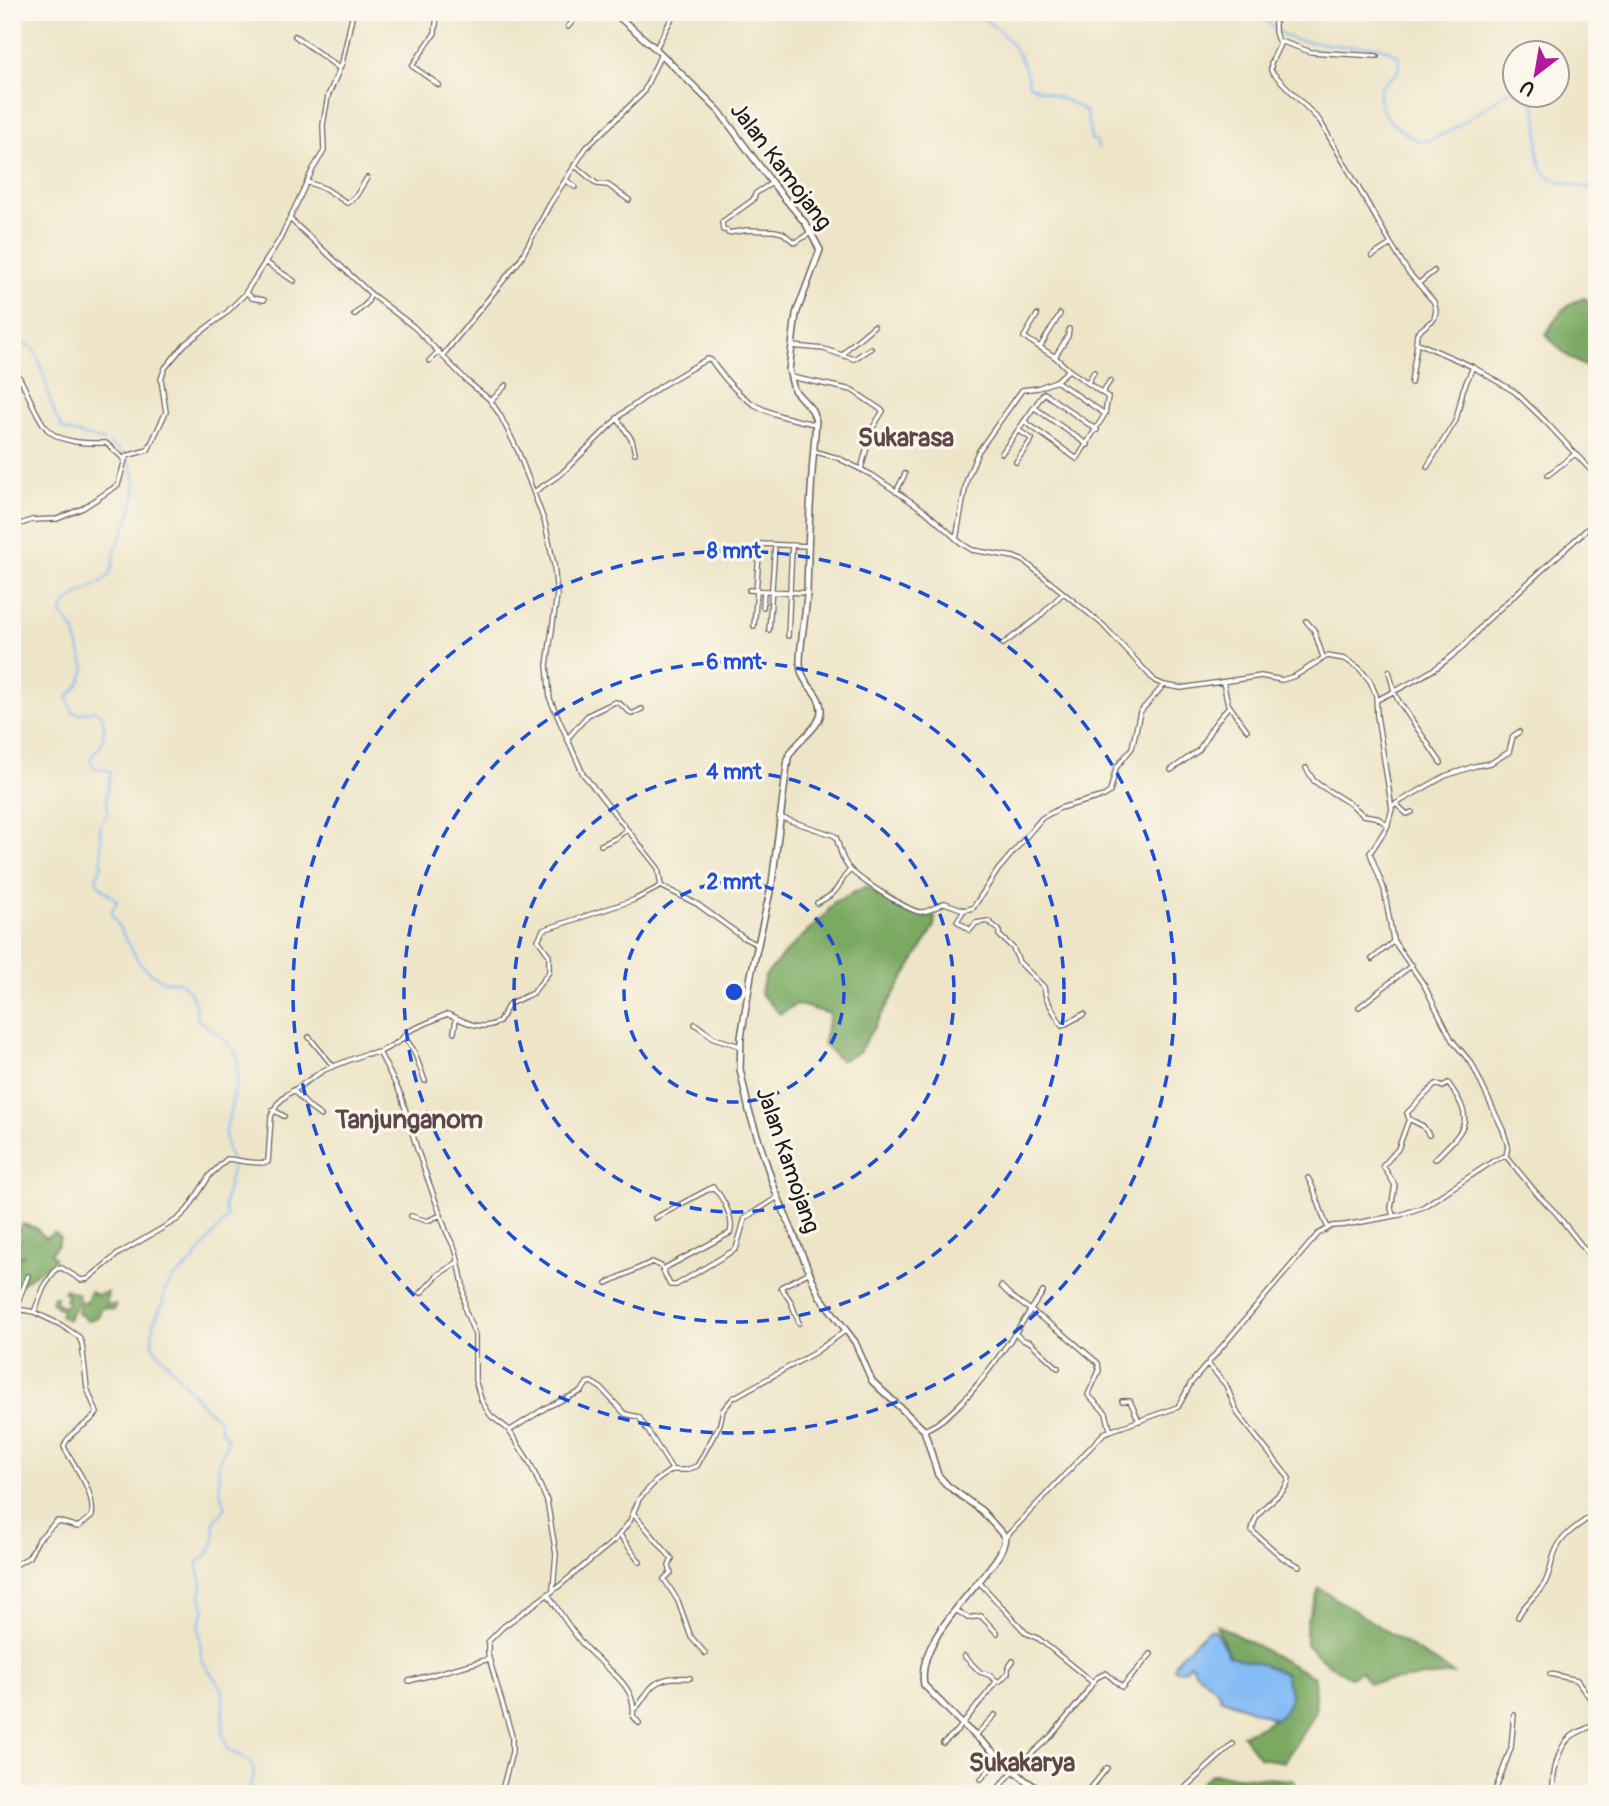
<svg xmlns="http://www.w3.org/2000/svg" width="1609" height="1806" font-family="Pangolin,sans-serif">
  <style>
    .forest { fill: #7aa962; stroke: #4b623f; stroke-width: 2 }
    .water { fill: #85bcf5; stroke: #506c88; stroke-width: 2 }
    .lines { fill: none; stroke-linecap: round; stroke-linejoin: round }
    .stream { stroke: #85bcf5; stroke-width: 2 }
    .minor-casing { stroke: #666258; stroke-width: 6 }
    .secondary-casing { stroke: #666258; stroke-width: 8 }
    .minor { stroke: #fff; stroke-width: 3.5 }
    .secondary { stroke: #fff; stroke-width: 5 }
    .ring { fill: none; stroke: #1d4ed8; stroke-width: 3.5; stroke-dasharray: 12 9 }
    .labels { text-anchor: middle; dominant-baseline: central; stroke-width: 6; stroke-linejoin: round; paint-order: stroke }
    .street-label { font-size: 23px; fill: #1c1c1c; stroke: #fbf7ec }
    .quarter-label { font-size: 26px; font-weight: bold; fill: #5f4747; stroke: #fbf7ec }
    .centre { fill: #1d4ed8; stroke: #fbf7ec; stroke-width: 3.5 }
    .ring-label { font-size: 21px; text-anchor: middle; font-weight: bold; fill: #1d4ed8; stroke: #fbf7ec; stroke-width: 6; stroke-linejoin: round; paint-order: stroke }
  </style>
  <rect width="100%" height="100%" fill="#fbf7ec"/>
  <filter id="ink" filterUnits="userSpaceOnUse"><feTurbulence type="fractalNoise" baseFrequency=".0143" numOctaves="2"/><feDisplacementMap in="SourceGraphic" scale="14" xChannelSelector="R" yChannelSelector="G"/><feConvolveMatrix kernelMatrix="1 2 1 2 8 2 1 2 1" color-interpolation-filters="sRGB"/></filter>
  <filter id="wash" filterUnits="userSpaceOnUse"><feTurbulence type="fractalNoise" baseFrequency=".00686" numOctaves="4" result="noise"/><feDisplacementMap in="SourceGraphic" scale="28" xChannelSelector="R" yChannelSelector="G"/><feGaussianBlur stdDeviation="1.57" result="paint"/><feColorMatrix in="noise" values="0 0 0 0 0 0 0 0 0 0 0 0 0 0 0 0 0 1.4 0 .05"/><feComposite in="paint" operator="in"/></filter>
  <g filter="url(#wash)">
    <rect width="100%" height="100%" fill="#eee5c8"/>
    <path class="forest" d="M 1584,298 L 1597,305 L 1597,370 C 1575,365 1561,351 1546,335 C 1556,316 1563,305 1584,298 Z
      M 867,886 L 911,913 L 935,917 L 934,928 L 859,1052 L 841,1061 L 823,1044 L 830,1014 L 796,1004 L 780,1014 L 760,993 L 765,976 L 784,954 L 825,915 L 834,902 Z
      M 22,1224 L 36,1228 L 45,1238 L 54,1232 L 60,1237 L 58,1245 L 50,1253 L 55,1259 C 44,1271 31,1274 19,1286 L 12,1285 L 12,1269 L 18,1265 L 14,1261 L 23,1256 L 12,1255 L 12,1239 L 18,1242 L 22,1239 L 18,1230 Z
      M 65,1289 L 78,1294 L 80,1302 L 69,1315 L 70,1317 L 67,1320 L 60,1315 L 62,1311 L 51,1302 L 54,1296 L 57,1297 L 55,1302 L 65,1307 L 68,1302 L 65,1299 L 68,1296 L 63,1291 Z
      M 90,1291 L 96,1295 L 108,1292 L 106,1304 L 116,1305 L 114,1310 L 103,1307 L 97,1318 L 87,1320 L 77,1312 L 83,1302 L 87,1303 Z
      M 1319,1588 L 1454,1674 L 1368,1683 L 1361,1671 L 1350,1677 L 1329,1665 L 1306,1645 L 1306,1623 Z
      M 1216,1624 L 1314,1677 L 1316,1712 L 1284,1762 L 1260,1758 L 1242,1735 L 1275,1719 L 1291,1699 L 1285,1673 L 1229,1656 Z
      M 1211,1774 L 1293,1780 L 1303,1794 L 1188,1794 Z"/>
    <path class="water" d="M 1209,1629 L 1215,1630 L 1229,1656 L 1264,1665 L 1285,1674 L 1291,1699 L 1284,1712 L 1275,1719 L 1220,1698 L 1218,1691 L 1193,1669 L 1194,1666 L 1189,1664 L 1186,1669 L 1179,1671 L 1174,1668 L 1180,1656 Z"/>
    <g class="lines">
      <path class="stream" d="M 974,12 C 980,18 986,20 992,25 C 1012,39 1025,61 1029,85 L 1074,104 L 1086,112 L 1091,139 L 1097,142 L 1098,148
        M 1254,12 L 1282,34 L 1296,40 L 1345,46 L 1378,46 L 1398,55 C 1407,80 1380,76 1379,94 C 1378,106 1387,119 1396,126 C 1404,132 1414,141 1424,141 C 1441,141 1491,103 1507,92 L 1514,90
        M 1527,94 C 1556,124 1513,174 1569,184 C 1578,186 1587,188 1597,188
        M 12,342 L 31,346 C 49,372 45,405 64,430 L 104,441
        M 109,444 C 153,467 132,513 116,548 C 112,558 115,571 106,578 C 91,592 67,593 61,614 L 74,630 L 85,669 L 80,683 L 67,698 L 73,712 L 79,714 L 94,710 L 102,715 C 105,723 105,737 100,746 C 96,753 92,752 90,761 L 95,768 L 110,771 L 111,774 L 106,796 L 108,812 L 100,826 L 102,865 L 96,879 L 98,884 L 117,901 L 111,913 L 140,964 L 162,981 L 179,982 L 190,991 L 195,1003 L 197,1019 L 223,1038 L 236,1053 L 238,1058 L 237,1080 L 225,1134 L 227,1149 L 233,1163 L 224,1206 L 227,1217 L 189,1266 L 173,1278 L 165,1290 L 163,1303 L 153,1324 L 152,1345 L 204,1407 L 219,1419 L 221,1430 L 228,1439 L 218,1465 L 220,1492 L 226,1507 L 214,1522 C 217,1544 214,1549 197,1564 L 202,1582 L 201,1597 L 205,1610 L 199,1623 L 199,1631 L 202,1661 L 223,1690 L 223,1734 L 228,1750 L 245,1758 L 254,1768 L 253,1780 L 246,1794"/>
    </g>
  </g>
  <g filter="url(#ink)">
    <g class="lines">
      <defs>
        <path id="minor" d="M 1273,12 C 1278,26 1271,29 1280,44 L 1271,63 L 1271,71 L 1320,121 L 1391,244 L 1408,272 L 1434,302 L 1436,311 L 1434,319 L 1417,333 L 1416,342 L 1473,367 L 1515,392 L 1545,421 L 1597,477
          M 568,27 L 580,12
          M 295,36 L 339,68
          M 1280,41 L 1311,52 L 1377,56
          M 656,48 L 675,12
          M 439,85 L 412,66 L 435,33 L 437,16 L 441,12
          M 574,165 L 597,184 L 608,185 L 629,200
          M 566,180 L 575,187
          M 307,182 L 326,189 L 347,203 L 356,196 L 367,178
          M 772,183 L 756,193 L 753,200 L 722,222 L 723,230 L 727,230 L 728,233 L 747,230 L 775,231 L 783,233 L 795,243 L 811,232
          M 290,219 L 371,294 L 414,327 L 467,381 L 489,399 L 500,415 L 518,451 L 545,523 L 554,565 L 557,595 L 547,665 L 550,699 L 583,774 L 658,868 L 661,886
          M 1372,256 L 1391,244
          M 265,262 L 294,281
          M 1418,284 L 1434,271
          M 246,292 L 252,298 L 264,300
          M 354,315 L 367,303 L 371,294
          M 1037,315 L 1024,337 L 1055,357 L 1069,370
          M 792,346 L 824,349 L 854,359 L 871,348
          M 1040,347 L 1060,314
          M 443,355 L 520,260 L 550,204 L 586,148 L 643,93 L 661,54
          M 843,355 L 849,347 L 874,326
          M 1055,357 L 1068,336 L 1069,329
          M 429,361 L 439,351
          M 12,371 L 19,377 C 28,392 37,419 48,430 C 62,444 89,443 106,443 L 124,459
          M 791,377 L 852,390 L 883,411 L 872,429 L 861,469
          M 1056,381 L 1105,414
          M 1088,382 L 1094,372
          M 1411,383 L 1417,344
          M 1044,393 L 1097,430
          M 1102,393 L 1110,381
          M 491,401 L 506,385
          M 1035,408 L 1088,445
          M 617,418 L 632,440 L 635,453
          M 813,451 L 838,458 L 872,475 L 925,511 L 961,543 L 972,550 L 1014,557 L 1024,561 L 1102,624 L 1155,681 L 1164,685 L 1181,688 L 1261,676 L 1282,680 L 1295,676 L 1327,656 L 1345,659 L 1359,668 L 1370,681 L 1376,695 L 1377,716 L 1392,809 L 1387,827 L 1370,853 L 1384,889 L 1393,940 L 1424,985 L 1452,1040 L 1472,1064 L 1503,1130 L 1508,1146 L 1506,1156 L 1538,1195 L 1556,1213 L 1597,1265
          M 1002,453 L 1044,393
          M 1016,462 L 1032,439 L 1018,430
          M 1427,467 L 1456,420 L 1463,390 L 1473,367
          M 1548,475 L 1575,454
          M 534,492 L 561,474 L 623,413 L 661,386 L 707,359 L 711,360 C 743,406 762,413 815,424
          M 896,492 L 905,474
          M 12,527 L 32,520 L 57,519 L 83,508 L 118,485 L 126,456 L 148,450 L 166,412 L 161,379 L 165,368 L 185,344 L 226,313 L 244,295 L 280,239 L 313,169 L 324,151 L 323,125 L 328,96 L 342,63 L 353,12
          M 956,539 L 967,479 L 978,452 L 1022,390 L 1038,388 L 1056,381 L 1069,370 L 1108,397 L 1105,414 L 1077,459 L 1024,421
          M 749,590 L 807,593
          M 756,591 L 760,544 L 809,546
          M 763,607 L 764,591
          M 1306,621 L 1314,630 L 1323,657
          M 754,626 L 757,591
          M 769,630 L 775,545
          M 788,636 L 792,545
          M 1003,644 L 1037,619 L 1063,593
          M 1389,671 L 1394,691 L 1398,700 L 1441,763
          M 1223,682 L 1228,704 L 1247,730
          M 1377,700 C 1421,678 1453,663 1484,623 L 1597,520
          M 567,739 L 588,715 L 615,702 L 619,703 L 632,714 L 642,709
          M 1306,768 L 1314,781 L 1321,786 L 1352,805 L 1363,815 L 1376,817 L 1388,825
          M 1171,770 L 1199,750 L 1213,726 L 1229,706
          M 1397,805 L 1407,814 L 1412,812
          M 1392,806 L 1445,776 L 1475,766 L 1491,763 L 1509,752 L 1513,736 L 1519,732
          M 779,817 L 833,835 L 836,837 C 840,848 841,859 849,868 C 857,878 908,911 920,912 C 929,913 937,905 945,903 L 964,910 L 973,908 L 998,870 L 1042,818 L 1060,808 L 1104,796 L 1110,792 L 1116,768 L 1132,748 L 1140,712 L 1164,685
          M 601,845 L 616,838 L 626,830
          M 817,903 C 843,890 834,888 850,870
          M 964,910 L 957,921 L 970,930 L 976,923 L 988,921 L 999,930 L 999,935 L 1013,948 L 1019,962 L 1044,987 L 1046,998 L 1062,1026 L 1084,1014
          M 1372,959 L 1394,941
          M 1359,1007 L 1412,965
          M 695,1024 L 714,1038 L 740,1046
          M 454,1032 L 456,1019
          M 404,1036 L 414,1051 L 425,1081
          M 309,1037 L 333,1066
          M 379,1052 L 401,1095 L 417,1149 L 447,1233 L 456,1251 L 463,1284 L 465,1310 L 475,1335 L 475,1380 L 482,1402 L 491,1416 L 508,1429 L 530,1463 L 547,1501 L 556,1554 L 553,1589
          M 293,1090 L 310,1108 L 321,1116
          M 273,1110 L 284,1116
          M 1409,1119 L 1407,1113 L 1436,1084 L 1443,1087 L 1448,1083 C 1476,1122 1466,1128 1435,1159
          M 1308,1178 C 1317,1193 1320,1211 1328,1228
          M 411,1216 L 427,1221 L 441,1215
          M 1393,1216 L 1391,1208 L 1395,1185 L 1383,1166 L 1398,1149 L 1409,1119 L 1423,1126 L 1429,1135
          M 655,1218 L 713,1187 C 722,1196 735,1219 730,1233 L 663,1269
          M 607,1283 L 652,1262 L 661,1266 L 670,1285 L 676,1285 L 736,1249 L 745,1218 L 778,1197
          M 1001,1286 L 1011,1296 L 1065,1335 L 1098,1363 L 1099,1371 L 1088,1395 L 1106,1413 L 1110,1429
          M 421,1293 L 439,1274 L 458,1262
          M 12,1308 L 34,1312 L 61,1325 L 79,1337 L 82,1344 L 87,1388 L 97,1413 C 88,1426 68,1431 64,1447 C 75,1468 95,1490 92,1516 L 78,1527 L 57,1521 L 38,1540 L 29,1557 L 12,1567
          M 15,1309 L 28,1276
          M 34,1312 L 44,1287 L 56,1269 L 62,1268 L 81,1280 L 88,1279 L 118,1254 L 178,1219 L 188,1209 L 210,1175 L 227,1159 C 239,1160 258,1165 268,1162 L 271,1117 L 277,1104 L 288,1094 L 324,1070 L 365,1054 L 380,1052 L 400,1041 L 407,1032 L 447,1014 C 466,1021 478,1032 499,1022 L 509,1004 L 533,993 L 549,972 L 549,955 L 538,940 L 543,930 L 634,900 L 661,886 L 697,904 L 744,938 L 758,945
          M 799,1323 L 791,1302 L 781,1287 L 810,1272
          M 1014,1333 L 1023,1340 L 1030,1342 L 1058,1368
          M 1208,1364 L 1226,1385 L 1238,1414 L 1289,1478 C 1287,1498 1256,1502 1252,1531 L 1283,1558 L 1299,1566
          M 1122,1401 L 1130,1401 L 1139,1421
          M 924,1430 C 966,1415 1017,1329 1043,1292
          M 509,1431 L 547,1407 L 582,1391 L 587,1383 L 591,1382 L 601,1388 L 625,1414 L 639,1417 L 672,1469
          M 634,1514 L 672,1559 L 669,1566 L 671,1573 L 664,1579 L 678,1601 L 691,1637 L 705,1653
          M 620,1535 L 640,1562
          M 1005,1538 L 1104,1433 L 1178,1407 L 1191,1383 L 1318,1234 L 1332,1226 L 1345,1225 L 1400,1215 L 1423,1207 L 1495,1160 L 1506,1156
          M 979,1582 L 1026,1633 L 1039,1639 L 1092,1682
          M 548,1594 C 560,1613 572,1632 586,1648 C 604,1668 638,1685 633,1716 L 639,1723
          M 956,1610 L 968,1618 L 981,1616 L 997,1633
          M 1518,1617 C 1523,1605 1535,1597 1543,1586 C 1551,1575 1550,1562 1556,1550 C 1563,1533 1582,1523 1597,1512
          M 964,1656 L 980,1672 L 989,1675 L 997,1681
          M 1550,1674 L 1577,1680 L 1597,1708
          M 409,1681 L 489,1659
          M 636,1708 C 641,1703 643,1699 647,1693 C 657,1677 673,1677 690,1678
          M 976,1735 L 995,1715
          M 943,1743 L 957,1731 L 996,1682 L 1000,1681 L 1008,1673 L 1008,1668 L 1013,1661
          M 981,1779 L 1001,1757
          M 501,1794 L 512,1752 L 512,1736 L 488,1655 L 488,1642 L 504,1626 L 558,1587 L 616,1539 L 630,1521 L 639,1499 L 656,1481 L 671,1470 L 686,1470 L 697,1466 L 720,1424 L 723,1410 L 733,1398 L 814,1353 L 845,1331
          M 993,1794 L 1017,1767 L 1051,1736 L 1081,1700 L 1096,1678 L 1106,1673 L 1122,1687 L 1151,1654
          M 1086,1794 L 1107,1768
          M 1178,1794 L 1233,1744
          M 1494,1794 L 1511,1748 L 1514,1715
          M 1553,1794 C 1552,1777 1557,1746 1572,1736 C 1579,1731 1589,1728 1597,1723
          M 1580,1794 L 1581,1794"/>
        <path id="secondary" d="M 613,12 L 656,49 L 719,111 L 772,183 L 806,224 L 820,250 L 796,314 L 789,370 L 794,390 L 812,410 L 816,421 C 811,478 808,536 807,593 C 806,617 800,640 800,663 C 800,685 822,692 821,711 C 820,730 794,741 788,758 L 772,883 L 751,975 L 741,1038 L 740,1069 L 749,1111 L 775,1190 L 819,1295 L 855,1342 L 872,1381 L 924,1430 L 938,1475 L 948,1486 L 982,1511 L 1005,1537 C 1004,1550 996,1560 988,1570 C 966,1600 916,1645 924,1685 L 961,1723 L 1025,1780 L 1046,1794"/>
      </defs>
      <use href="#minor" class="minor-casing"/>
      <use href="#secondary" class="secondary-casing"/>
      <use href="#minor" class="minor"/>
      <use href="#secondary" class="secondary"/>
    </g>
  </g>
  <g class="ring">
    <circle cx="734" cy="992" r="110"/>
    <circle cx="734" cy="992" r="220"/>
    <circle cx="734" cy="992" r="330"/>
    <circle cx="734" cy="992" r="441"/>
  </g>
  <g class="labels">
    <g class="street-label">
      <text transform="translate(781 166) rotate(53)">Jalan Kamojang</text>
      <text transform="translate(788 1160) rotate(71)">Jalan Kamojang</text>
    </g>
    <g class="quarter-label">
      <text x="906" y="438">Sukarasa</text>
      <text x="409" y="1120">Tanjunganom</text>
      <text x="1022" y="1763">Sukakarya</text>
    </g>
  </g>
  <circle cx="734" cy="992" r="10" class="centre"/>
  <g class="ring-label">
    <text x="734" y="558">8 mnt</text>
    <text x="734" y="669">6 mnt</text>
    <text x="734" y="779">4 mnt</text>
    <text x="734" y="889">2 mnt</text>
  </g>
  <rect width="1609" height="1806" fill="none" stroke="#fbf7ec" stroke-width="42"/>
  <g transform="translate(1536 74) rotate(211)"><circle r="33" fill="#fbf7ec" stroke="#a29f99" stroke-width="2"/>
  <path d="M0-5L12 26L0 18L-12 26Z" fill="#b5179e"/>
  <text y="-10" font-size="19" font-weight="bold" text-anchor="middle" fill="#1c1c1c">U</text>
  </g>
</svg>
